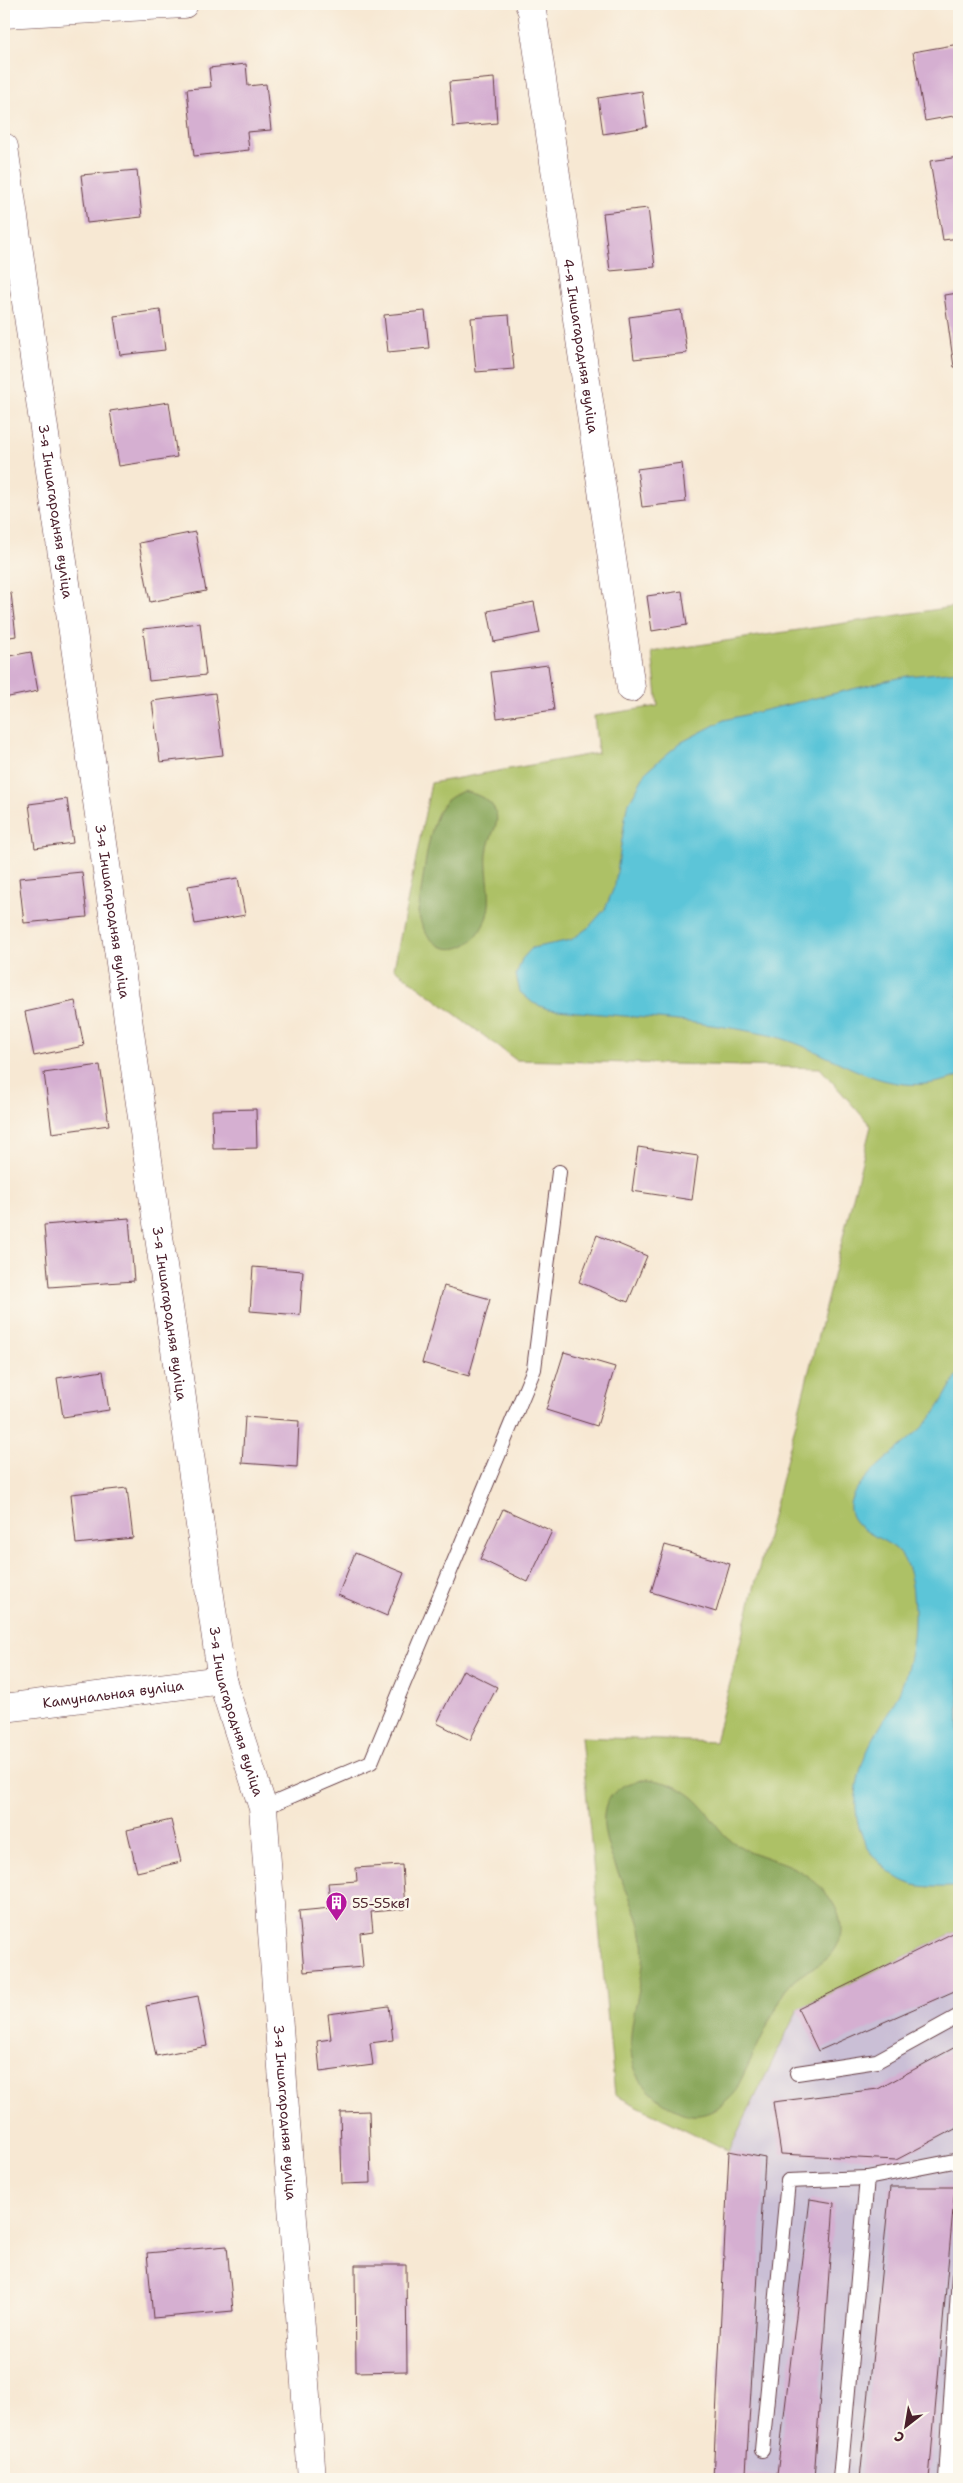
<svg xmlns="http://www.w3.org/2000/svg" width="963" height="2483" font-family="'Shantell Sans',sans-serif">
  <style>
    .industrial { fill: #cabfd6 }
    .green { fill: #adc166; stroke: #7c7048 }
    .forest { fill: #8aa75b; stroke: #6a6343 }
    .water { fill: #5cc5d8; stroke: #537282 }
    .building { fill: #d5afd1 }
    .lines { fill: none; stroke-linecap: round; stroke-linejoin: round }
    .service-casing { stroke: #643d44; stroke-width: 16 }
    .minor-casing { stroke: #643d44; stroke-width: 29 }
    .tertiary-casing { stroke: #643d44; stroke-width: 29 }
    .service { stroke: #fff; stroke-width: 14 }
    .minor { stroke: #fff; stroke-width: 28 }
    .tertiary { stroke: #fff; stroke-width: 28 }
    .labels { text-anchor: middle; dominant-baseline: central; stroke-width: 5; stroke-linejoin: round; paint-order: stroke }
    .street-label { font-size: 14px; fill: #4a1f2b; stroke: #fbf7ec }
    .poi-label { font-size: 14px; fill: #4a1f2b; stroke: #fbf7ec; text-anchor: start }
  </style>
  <rect width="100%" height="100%" fill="#fbf7ec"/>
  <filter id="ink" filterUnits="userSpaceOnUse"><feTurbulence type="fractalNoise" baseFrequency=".02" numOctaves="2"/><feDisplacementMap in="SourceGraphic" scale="10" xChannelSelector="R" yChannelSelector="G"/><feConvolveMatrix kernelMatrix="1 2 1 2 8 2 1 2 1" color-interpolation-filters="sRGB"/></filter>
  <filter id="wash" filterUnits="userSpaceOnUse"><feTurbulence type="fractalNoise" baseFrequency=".0096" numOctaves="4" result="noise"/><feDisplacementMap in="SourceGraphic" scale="20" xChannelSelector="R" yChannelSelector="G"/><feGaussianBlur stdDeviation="1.12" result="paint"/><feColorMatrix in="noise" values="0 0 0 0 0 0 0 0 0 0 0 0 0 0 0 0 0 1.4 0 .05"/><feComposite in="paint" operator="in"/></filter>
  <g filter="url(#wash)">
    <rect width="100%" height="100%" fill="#f7e8d3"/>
    <path class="industrial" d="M 959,1930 L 959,2479 L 713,2479 L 729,2151 L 798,2009 Z"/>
    <path class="green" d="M 959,606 L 959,1930 L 798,2009 L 729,2151 L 615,2095 L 581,1737 L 715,1742 L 871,1126 L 820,1068 L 516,1060 L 394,968 L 431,783 L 598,753 L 594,716 L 658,706 L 652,652 Z"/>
    <path class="forest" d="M 463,791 C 482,795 503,805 495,828 C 491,837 488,844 487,854 C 485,875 494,898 486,919 C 470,961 427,958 418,912 C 423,884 427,830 441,807 C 446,799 455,795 463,791 Z
      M 648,1779 C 672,1783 691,1791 706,1811 C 715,1823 723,1836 736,1844 C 754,1856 778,1859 796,1869 C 827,1885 859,1926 829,1957 C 820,1966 807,1970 797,1978 C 792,1982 788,1987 784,1992 L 734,2094 C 719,2110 700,2122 678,2111 C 590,2066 654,1998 642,1934 C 636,1897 596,1847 605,1809 C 610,1788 629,1782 648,1779 Z"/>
    <path class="water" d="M 959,671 L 959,1076 C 880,1106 836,1048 764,1034 C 693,1019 621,1017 548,1009 L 533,1003 L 520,992 L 516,975 L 522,959 L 532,948 L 571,940 L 589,927 L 605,909 L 615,885 L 627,806 L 647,771 L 680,743 L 724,720 L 907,676 Z
      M 959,1372 L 959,1887 C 944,1887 929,1888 914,1885 C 903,1882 893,1875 885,1868 C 854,1841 850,1802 862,1765 C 871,1735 894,1710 904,1680 C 913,1652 916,1624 913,1595 C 912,1580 908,1560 896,1549 C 882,1537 847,1529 850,1504 C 853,1479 911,1442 929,1420 C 941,1406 949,1388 959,1372 Z"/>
    <g id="blocks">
      <path class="building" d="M 959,44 L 959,115 L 925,121 L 913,52 Z
        M 246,64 L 248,86 L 266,84 L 271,130 L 247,132 L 249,150 L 194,156 L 187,89 L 211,87 L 209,68 Z
        M 494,78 L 497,123 L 453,127 L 449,82 Z
        M 642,91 L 647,127 L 603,134 L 598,98 Z
        M 959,157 L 959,238 L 943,240 L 930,161 Z
        M 137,170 L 142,217 L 87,223 L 81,175 Z
        M 648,208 L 655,267 L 610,271 L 603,213 Z
        M 959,293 L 959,367 L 954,367 L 944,295 Z
        M 160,310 L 165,350 L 120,355 L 114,316 Z
        M 681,310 L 687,353 L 634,359 L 629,317 Z
        M 425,311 L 429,348 L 388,352 L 384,315 Z
        M 509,315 L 514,369 L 476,372 L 471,318 Z
        M 169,402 L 177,457 L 119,466 L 110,411 Z
        M 682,463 L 686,502 L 642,507 L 637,469 Z
        M 4,496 L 9,532 L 4,533 Z
        M 195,532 L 206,591 L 150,602 L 139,543 Z
        M 682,591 L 687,625 L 652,631 L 647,596 Z
        M 11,593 L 16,636 L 4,638 L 4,594 Z
        M 534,602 L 540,633 L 494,642 L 488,611 Z
        M 200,623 L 206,675 L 149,681 L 143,629 Z
        M 31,652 L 38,691 L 4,698 L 4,657 Z
        M 548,665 L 554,710 L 497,718 L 491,672 Z
        M 215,693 L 223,755 L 160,762 L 152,701 Z
        M 67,799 L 73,843 L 35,848 L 29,804 Z
        M 82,872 L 87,917 L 24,923 L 19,878 Z
        M 238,878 L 245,915 L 195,924 L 188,886 Z
        M 75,1001 L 84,1046 L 34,1056 L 25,1012 Z
        M 100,1065 L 109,1125 L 52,1133 L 44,1073 Z
        M 256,1109 L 257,1148 L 213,1149 L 212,1110 Z
        M 638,1147 L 698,1156 L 692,1200 L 632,1191 Z
        M 129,1218 L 134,1281 L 49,1287 L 44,1225 Z
        M 597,1235 L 647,1256 L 628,1302 L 579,1282 Z
        M 253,1267 L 303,1271 L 300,1315 L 250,1311 Z
        M 444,1286 L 490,1299 L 469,1376 L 422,1363 Z
        M 564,1352 L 615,1367 L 597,1426 L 546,1410 Z
        M 103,1371 L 109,1410 L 63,1417 L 57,1378 Z
        M 245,1417 L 299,1421 L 297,1467 L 242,1463 Z
        M 127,1488 L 133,1538 L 76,1544 L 71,1494 Z
        M 503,1509 L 552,1531 L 528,1582 L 480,1559 Z
        M 665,1545 L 730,1564 L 716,1612 L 651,1592 Z
        M 355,1553 L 404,1573 L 387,1616 L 338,1595 Z
        M 463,1670 L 497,1687 L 470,1740 L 437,1723 Z
        M 171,1820 L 181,1862 L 137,1872 L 127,1830 Z
        M 402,1865 L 405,1909 L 371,1912 L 373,1931 L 360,1933 L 363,1967 L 304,1972 L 299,1911 L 331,1908 L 328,1883 L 357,1881 L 356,1868 Z
        M 959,1930 L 959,1989 L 818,2051 L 798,2009 Z
        M 198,1996 L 207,2046 L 156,2056 L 146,2006 Z
        M 389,2006 L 393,2040 L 370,2043 L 373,2065 L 320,2072 L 317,2041 L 331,2039 L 328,2014 Z
        M 959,2045 L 959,2127 L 896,2160 L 781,2154 L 773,2102 L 878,2089 Z
        M 369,2111 L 371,2183 L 342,2184 L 340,2112 Z
        M 729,2151 L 765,2158 L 746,2473 L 777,2475 L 810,2199 L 834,2203 L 814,2479 L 713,2479 Z
        M 890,2187 L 955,2187 L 929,2479 L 860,2479 Z
        M 227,2246 L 233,2311 L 153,2318 L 147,2253 Z
        M 355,2265 L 406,2265 L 407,2371 L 356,2372 Z"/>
    </g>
  </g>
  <g filter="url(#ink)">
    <use href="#blocks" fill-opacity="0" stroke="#643d44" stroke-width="1"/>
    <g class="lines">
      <defs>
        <path id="service" d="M 263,1808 L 371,1762 L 534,1369 L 559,1172
          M 797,2073 L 877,2061 L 959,2016
          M 762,2450 L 788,2181 L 867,2178 L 959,2160
          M 840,2479 L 867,2178
          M 946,2479 L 959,2276"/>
        <g id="minor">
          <path id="s1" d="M 529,4 L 532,11 L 631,688"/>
          <path id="s2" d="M 4,147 L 222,1680 L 263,1808 L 312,2479"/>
          <path id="s3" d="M 4,1708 L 222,1680"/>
        </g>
        <path id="tertiary" d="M 4,14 L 184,4"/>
      </defs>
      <use href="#service" class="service-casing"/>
      <use href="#minor" class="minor-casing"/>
      <use href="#tertiary" class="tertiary-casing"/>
      <use href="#service" class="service"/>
      <use href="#minor" class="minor"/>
      <use href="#tertiary" class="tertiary"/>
    </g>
  </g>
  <defs>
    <symbol id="building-pin" viewBox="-11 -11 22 30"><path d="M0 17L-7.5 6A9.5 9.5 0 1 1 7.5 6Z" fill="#b5179e" stroke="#fbf7ec"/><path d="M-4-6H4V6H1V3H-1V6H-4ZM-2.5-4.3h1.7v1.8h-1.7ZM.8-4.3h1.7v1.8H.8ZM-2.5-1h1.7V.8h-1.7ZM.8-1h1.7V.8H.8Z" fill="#fff"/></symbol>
  </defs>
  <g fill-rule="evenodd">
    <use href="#building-pin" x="324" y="1890" width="25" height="34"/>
  </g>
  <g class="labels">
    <g class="street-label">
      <text stroke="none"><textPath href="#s1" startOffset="346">4-я Іншагародняя вуліца</textPath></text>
      <text stroke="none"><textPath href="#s2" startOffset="368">3-я Іншагародняя вуліца</textPath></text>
      <text stroke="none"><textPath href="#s2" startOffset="772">3-я Іншагародняя вуліца</textPath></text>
      <text stroke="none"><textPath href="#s2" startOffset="1178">3-я Іншагародняя вуліца</textPath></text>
      <text stroke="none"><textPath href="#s3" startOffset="110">Камунальная вуліца</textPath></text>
      <text stroke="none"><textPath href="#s2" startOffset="1582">3-я Іншагародняя вуліца</textPath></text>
      <text stroke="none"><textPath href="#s2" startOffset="1988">3-я Іншагародняя вуліца</textPath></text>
    </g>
    <g class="poi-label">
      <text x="352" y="1903">55-55кв1</text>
    </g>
  </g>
  <rect width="963" height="2483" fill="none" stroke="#fbf7ec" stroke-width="20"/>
  <g transform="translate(906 2426) rotate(211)" stroke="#fbf7ec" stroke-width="4" paint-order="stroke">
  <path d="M0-4L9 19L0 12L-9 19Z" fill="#4a1f2b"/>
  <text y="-8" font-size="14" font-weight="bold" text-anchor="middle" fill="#4a1f2b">С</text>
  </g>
</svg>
